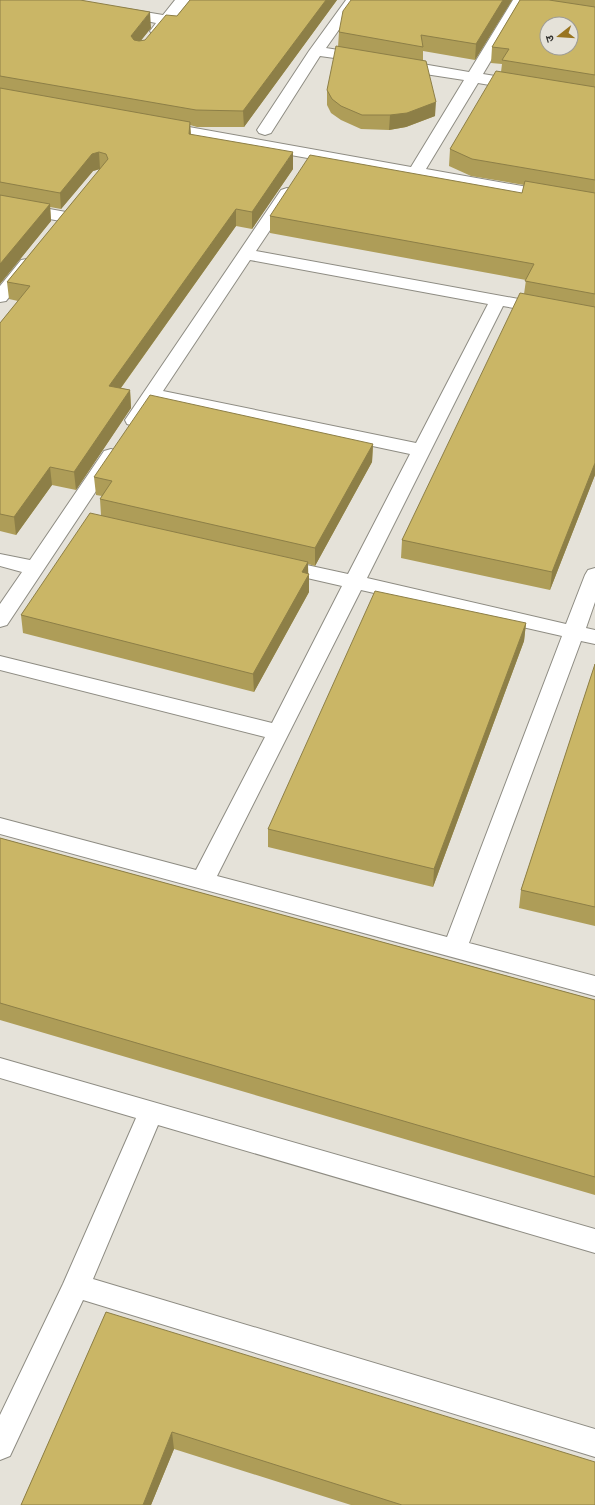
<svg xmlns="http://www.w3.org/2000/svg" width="595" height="1505" font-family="'Exo 2','Noto Sans Devanagari',sans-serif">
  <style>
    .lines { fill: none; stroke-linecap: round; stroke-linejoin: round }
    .street-casing { stroke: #8e8c83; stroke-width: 2 }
    .street { fill: #fff; fill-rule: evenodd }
    .wall { fill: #ae9d58 }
    .shaded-wall { fill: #8d7f47 }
    .building { fill: #cab666; stroke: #8d7f47; fill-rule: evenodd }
  </style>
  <rect width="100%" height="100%" fill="#e5e2d9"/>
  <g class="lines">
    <defs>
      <path id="street" d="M 175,0 L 190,0 L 162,34 L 157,35 L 152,34 L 150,31 L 156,23 L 116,15 L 114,12 L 116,9 L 121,8 L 163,15 Z
        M 346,0 L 360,0 L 326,48 L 363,54 L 368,55 L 370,58 L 368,61 L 363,62 L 320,56 L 271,133 L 265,135 L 259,133 L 257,130 L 309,51 Z
        M 513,0 L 527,0 L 483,74 L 519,80 L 524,82 L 527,85 L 524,88 L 519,90 L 478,83 L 426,169 L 595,199 L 595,209 L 161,132 L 155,130 L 153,127 L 155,124 L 161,122 L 411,167 L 464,80 L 399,70 L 394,68 L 391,65 L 394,62 L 399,60 L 469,72 Z
        M 287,188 L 293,190 L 295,193 L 256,251 L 595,313 L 595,323 L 503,306 L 367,578 L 566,624 L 585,575 L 588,570 L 595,568 L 595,602 L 586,628 L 595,630 L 595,644 L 581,641 L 469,943 L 595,976 L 595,996 L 0,834 L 0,818 L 196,870 L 265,737 L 0,670 L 0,656 L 272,723 L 342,586 L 272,570 L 269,565 L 272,560 L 279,559 L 348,574 L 410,454 L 156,400 L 141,424 L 134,426 L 127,424 L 125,420 L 281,190 ZM 250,260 L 488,304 L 416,443 L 163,391 ZM 361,590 L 562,636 L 447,937 L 217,876 Z
        M 0,200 L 66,212 L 72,213 L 74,217 L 72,221 L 66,222 L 0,210 Z
        M 27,259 L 33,260 L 36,264 L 6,301 L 0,302 L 0,286 L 21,260 Z
        M 111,449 L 118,451 L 120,455 L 7,625 L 0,627 L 0,604 L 22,572 L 0,566 L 0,554 L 30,560 L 104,451 Z
        M 0,1058 L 595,1229 L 595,1253 L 158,1125 L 93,1279 L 595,1429 L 595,1457 L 83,1300 L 10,1456 L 0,1460 L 0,1415 L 63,1284 L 136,1118 L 0,1078 Z"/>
    </defs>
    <use href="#street" class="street-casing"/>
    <use href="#street" class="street"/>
  </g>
  <path class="wall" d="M 0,0 L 151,28 L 140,41 L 145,40 L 177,16 L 337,0 L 244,127 L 197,127 L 190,125 L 191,135 L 293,169 L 252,229 L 236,226 L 121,388 L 130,390 L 131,408 L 76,490 L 52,485 L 16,535 L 0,531 L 0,323 L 18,301 L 9,299 L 7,282 L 100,169 L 93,171 L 61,209 L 50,207 L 51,221 L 0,284 Z
    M 512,0 L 475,60 L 423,51 L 423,61 L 435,116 L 406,127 L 389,130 L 361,129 L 341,120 L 331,113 L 327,105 L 327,90 L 338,47 L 339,32 Z
    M 520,0 L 595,0 L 595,475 L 550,590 L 401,558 L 402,540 L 524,294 L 526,280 L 270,233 L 270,216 L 522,193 L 524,185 L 471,176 L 449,166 L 450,149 L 501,72 L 502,64 L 491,63 L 492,47 Z
    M 373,444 L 372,462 L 315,566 L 308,564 L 309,592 L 254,692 L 23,633 L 21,615 L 101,515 L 100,499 L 102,496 L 96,495 L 94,477 Z
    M 526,623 L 524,641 L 433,887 L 268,847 L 268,829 Z
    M 595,664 L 595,926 L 519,908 L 521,890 Z
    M 0,838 L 595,1000 L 595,1195 L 0,1020 Z
    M 106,1312 L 595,1505 L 351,1505 L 174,1449 L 151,1505 L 21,1505 Z"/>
  <path class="shaded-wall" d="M 326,0 L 337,0 L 244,127 L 243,111 Z
    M 503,0 L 512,0 L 475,60 L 476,44 Z
    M 150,12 L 151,28 L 132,52 L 131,36 Z
    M 436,102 L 435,116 L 406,127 L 389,130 L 390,115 Z
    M 190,122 L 191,139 L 189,134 Z
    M 99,152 L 100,169 L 93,171 L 61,209 L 60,193 L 92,154 Z
    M 293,152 L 293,169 L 252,229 L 252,212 Z
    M 50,204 L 51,221 L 0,284 L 0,264 Z
    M 236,209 L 236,226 L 110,403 L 109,386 Z
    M 130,390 L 131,408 L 76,490 L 74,472 Z
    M 373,444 L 372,462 L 315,566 L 315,548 Z
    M 595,463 L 595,475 L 550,590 L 552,572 Z
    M 50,467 L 52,485 L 16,535 L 14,517 Z
    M 308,562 L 308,576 L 309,574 L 309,592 L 254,692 L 253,674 L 302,572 Z
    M 526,623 L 524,641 L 433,887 L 434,869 Z
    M 172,1432 L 174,1449 L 151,1505 L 143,1505 Z"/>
  <path class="building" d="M 0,0 L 80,0 L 150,12 L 131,36 L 134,40 L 139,41 L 145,40 L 166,15 L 177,16 L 190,0 L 326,0 L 243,111 L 196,110 L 0,76 Z
    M 351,0 L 503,0 L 476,44 L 421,35 L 423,47 L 339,32 L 343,11 Z
    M 520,0 L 549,0 L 595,7 L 595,75 L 502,60 L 509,49 L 492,47 ZM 547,24 L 571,24 L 571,48 L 547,48 Z
    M 336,46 L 426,61 L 436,102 L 407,113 L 390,115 L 362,115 L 341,106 L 332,99 L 327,90 Z
    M 496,71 L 595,87 L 595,180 L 472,159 L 450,149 Z
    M 0,88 L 190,122 L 189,134 L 293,152 L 252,212 L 236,209 L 109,386 L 130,390 L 74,472 L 50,467 L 14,517 L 0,514 L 0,323 L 30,286 L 7,282 L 108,159 L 106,154 L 99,152 L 92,154 L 60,193 L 0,182 Z
    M 310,155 L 522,193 L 525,181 L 595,193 L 595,294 L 525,281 L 534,264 L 270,216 Z
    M 0,195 L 50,204 L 0,264 Z
    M 520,293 L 595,307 L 595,463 L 552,572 L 402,540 Z
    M 150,395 L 373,444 L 315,548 L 100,499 L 112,481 L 94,477 Z
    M 90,513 L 308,562 L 302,572 L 309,574 L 253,674 L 21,615 Z
    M 375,591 L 526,623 L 434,869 L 268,829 Z
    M 595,664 L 595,907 L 521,890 Z
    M 0,838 L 595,1000 L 595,1177 L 0,1003 Z
    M 106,1312 L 595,1462 L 595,1505 L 402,1505 L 172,1432 L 143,1505 L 21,1505 Z"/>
  <g transform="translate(559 36) rotate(253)"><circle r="19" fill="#e5e2d9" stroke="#9e9c95"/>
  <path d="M0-3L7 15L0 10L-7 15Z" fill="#997520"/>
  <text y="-6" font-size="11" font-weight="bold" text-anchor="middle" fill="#343330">उ</text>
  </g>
</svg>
